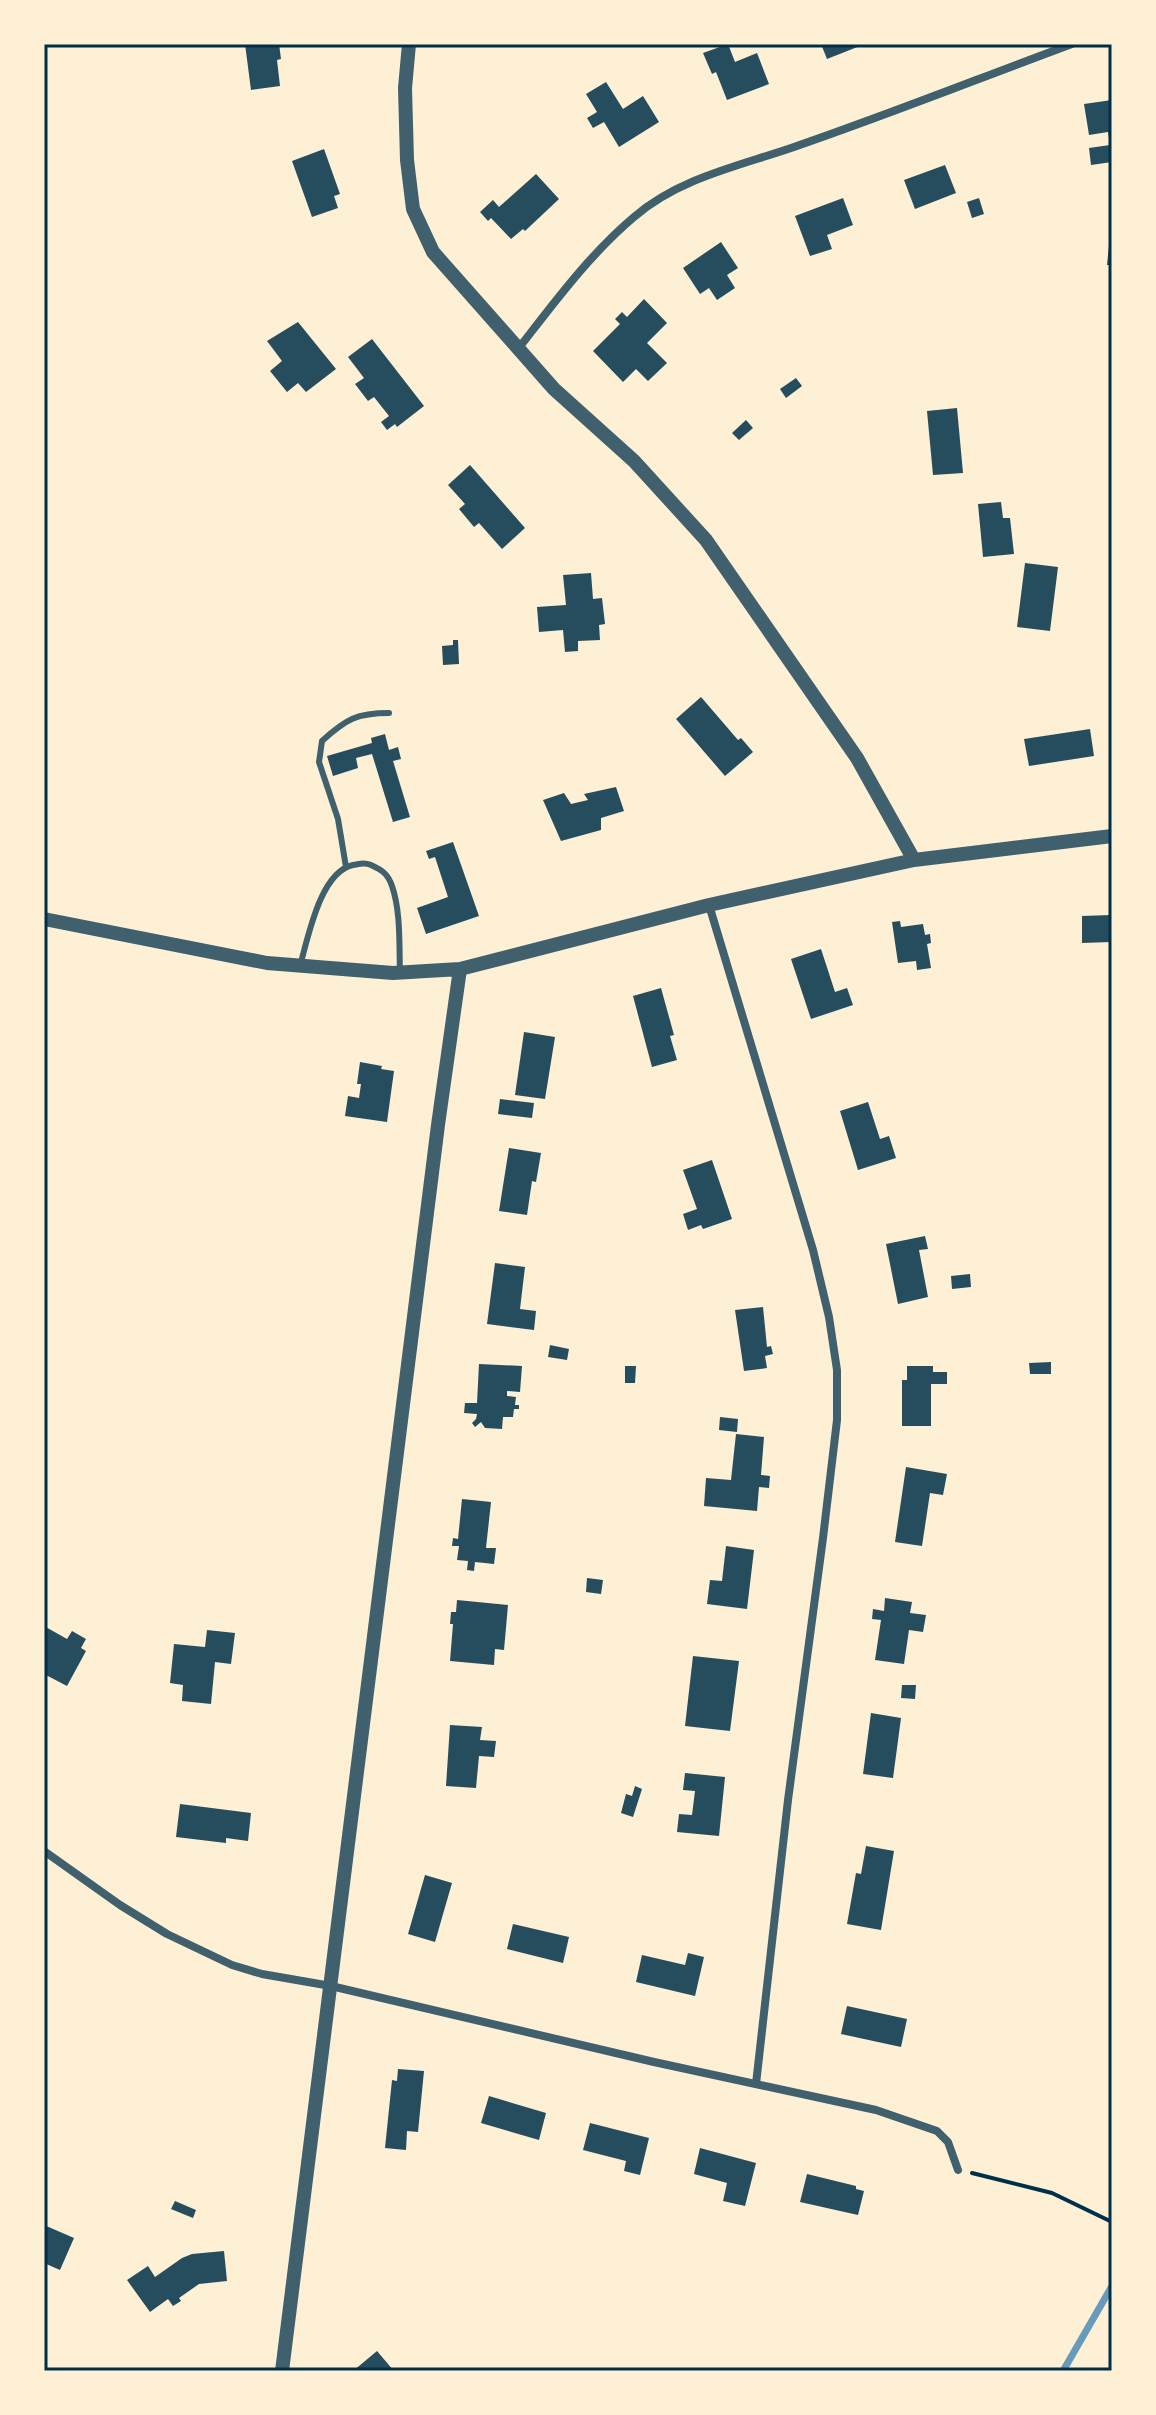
<svg xmlns="http://www.w3.org/2000/svg" width="1156" height="2415" font-family="'Noto Sans',sans-serif">
  <style>
    .lines { fill: none; stroke-linecap: round; stroke-linejoin: round }
    .stream { stroke: #669bbc; stroke-width: 7 }
    .building { fill: #264d5e }
    .path { stroke: #003049; stroke-width: 4 }
    .service { stroke: #3f606c; stroke-width: 6 }
    .minor { stroke: #3f606c; stroke-width: 8 }
    .tertiary { stroke: #3f606c; stroke-width: 14 }
    .neatline { fill: none; stroke: #003049; stroke-width: 3 }
  </style>
  <rect width="100%" height="100%" fill="#fdf0d5"/>
  <g class="lines">
    <path class="stream" d="M 1063,2371 L 1112,2286"/>
  </g>
  <path class="building" d="M 245,44 L 279,44 L 281,59 L 277,60 L 280,86 L 251,90 Z
    M 728,44 L 735,62 L 757,53 L 769,84 L 727,100 L 716,72 L 712,74 L 703,53 Z
    M 821,44 L 865,44 L 827,59 Z
    M 606,82 L 623,109 L 643,96 L 659,122 L 619,147 L 604,122 L 593,128 L 587,118 L 597,112 L 586,94 Z
    M 1112,100 L 1112,162 L 1091,165 L 1089,148 L 1110,145 L 1108,132 L 1089,135 L 1084,104 Z
    M 324,149 L 340,194 L 334,196 L 338,208 L 312,217 L 292,161 Z
    M 945,165 L 956,193 L 915,209 L 904,180 Z
    M 536,174 L 559,199 L 525,231 L 523,229 L 511,239 L 491,218 L 488,221 L 480,212 L 493,200 L 499,207 Z
    M 843,198 L 853,225 L 827,235 L 832,249 L 810,256 L 795,216 Z
    M 979,198 L 984,214 L 972,218 L 967,202 Z
    M 1110,236 L 1112,236 L 1112,265 L 1107,265 Z
    M 721,242 L 738,268 L 727,275 L 735,288 L 717,300 L 709,288 L 700,294 L 683,268 Z
    M 644,299 L 667,323 L 647,343 L 667,363 L 648,381 L 636,369 L 623,382 L 593,351 L 620,324 L 615,319 L 622,312 L 627,317 Z
    M 298,322 L 336,369 L 306,392 L 298,383 L 287,392 L 270,371 L 282,361 L 267,341 Z
    M 372,339 L 424,406 L 397,427 L 395,424 L 387,430 L 381,422 L 389,416 L 374,397 L 368,401 L 355,384 L 364,378 L 348,357 Z
    M 796,378 L 802,386 L 786,398 L 780,389 Z
    M 957,408 L 963,473 L 933,475 L 927,411 Z
    M 746,420 L 753,428 L 739,440 L 732,433 Z
    M 470,465 L 525,528 L 502,549 L 479,523 L 474,527 L 459,509 L 465,504 L 448,485 Z
    M 1001,502 L 1003,518 L 1010,518 L 1014,554 L 983,557 L 978,504 Z
    M 1025,563 L 1058,567 L 1050,631 L 1017,627 Z
    M 591,573 L 593,599 L 602,598 L 605,624 L 599,625 L 600,640 L 578,641 L 578,651 L 565,652 L 563,630 L 539,632 L 537,607 L 566,605 L 563,575 Z
    M 453,640 L 458,640 L 459,664 L 443,665 L 442,646 L 453,645 Z
    M 701,697 L 738,740 L 741,738 L 753,752 L 725,776 L 676,719 Z
    M 1090,729 L 1094,756 L 1029,766 L 1024,739 Z
    M 385,734 L 389,750 L 398,747 L 401,759 L 393,761 L 410,817 L 393,822 L 372,754 L 356,758 L 358,768 L 333,776 L 327,756 L 372,743 L 371,738 Z
    M 616,787 L 624,811 L 601,818 L 601,830 L 561,841 L 543,800 L 564,793 L 571,804 L 588,800 L 584,794 Z
    M 453,842 L 479,916 L 426,934 L 417,908 L 448,897 L 435,857 L 429,859 L 426,851 Z
    M 1111,915 L 1111,942 L 1082,943 L 1082,916 Z
    M 900,921 L 901,927 L 923,924 L 925,935 L 930,934 L 931,943 L 927,944 L 931,968 L 917,970 L 916,961 L 898,963 L 892,922 Z
    M 821,949 L 835,992 L 847,988 L 853,1005 L 811,1019 L 791,959 Z
    M 661,988 L 674,1035 L 670,1036 L 677,1060 L 652,1067 L 633,996 Z
    M 524,1032 L 555,1037 L 545,1099 L 515,1095 Z
    M 360,1062 L 382,1066 L 381,1069 L 394,1071 L 387,1122 L 345,1116 L 348,1096 L 359,1098 L 361,1084 L 357,1084 Z
    M 500,1099 L 534,1103 L 532,1118 L 498,1114 Z
    M 868,1102 L 880,1139 L 889,1136 L 896,1158 L 858,1170 L 840,1111 Z
    M 509,1148 L 541,1153 L 536,1182 L 532,1181 L 527,1215 L 499,1211 Z
    M 712,1160 L 732,1219 L 703,1229 L 701,1225 L 688,1230 L 683,1214 L 697,1209 L 683,1170 Z
    M 925,1236 L 928,1249 L 919,1250 L 928,1297 L 898,1304 L 886,1244 Z
    M 495,1263 L 525,1267 L 520,1309 L 536,1311 L 534,1330 L 487,1324 Z
    M 970,1274 L 971,1287 L 952,1289 L 951,1276 Z
    M 763,1307 L 767,1347 L 771,1346 L 773,1354 L 765,1356 L 767,1368 L 744,1371 L 735,1310 Z
    M 550,1345 L 569,1349 L 567,1360 L 548,1357 Z
    M 1051,1362 L 1051,1374 L 1030,1374 L 1029,1363 Z
    M 479,1364 L 522,1366 L 520,1392 L 507,1391 L 507,1396 L 516,1397 L 515,1405 L 519,1405 L 519,1409 L 514,1409 L 513,1417 L 503,1417 L 502,1429 L 485,1428 L 481,1422 L 475,1427 L 472,1423 L 476,1419 L 477,1414 L 464,1413 L 465,1403 L 477,1403 Z
    M 625,1366 L 636,1366 L 635,1383 L 625,1383 Z
    M 907,1366 L 933,1366 L 933,1372 L 947,1372 L 947,1384 L 931,1384 L 931,1426 L 902,1426 L 902,1380 L 907,1380 Z
    M 720,1417 L 738,1419 L 737,1432 L 719,1430 Z
    M 736,1434 L 764,1437 L 761,1475 L 770,1476 L 769,1488 L 759,1487 L 757,1511 L 704,1506 L 706,1478 L 731,1480 Z
    M 906,1467 L 947,1474 L 943,1495 L 930,1493 L 922,1546 L 895,1542 Z
    M 462,1499 L 491,1502 L 486,1548 L 496,1548 L 494,1564 L 475,1562 L 474,1571 L 467,1570 L 468,1561 L 457,1560 L 459,1546 L 452,1546 L 453,1538 L 458,1539 Z
    M 726,1546 L 754,1550 L 747,1609 L 707,1604 L 710,1580 L 722,1581 Z
    M 587,1578 L 603,1580 L 601,1594 L 586,1592 Z
    M 885,1598 L 912,1602 L 910,1613 L 926,1615 L 923,1632 L 909,1630 L 904,1664 L 875,1660 L 881,1620 L 872,1619 L 873,1609 L 884,1611 Z
    M 457,1600 L 508,1605 L 504,1650 L 495,1649 L 494,1665 L 450,1661 L 453,1624 L 450,1624 L 451,1612 L 456,1612 Z
    M 44,1626 L 67,1639 L 72,1631 L 86,1639 L 81,1648 L 86,1651 L 67,1686 L 44,1674 Z
    M 207,1630 L 235,1633 L 231,1664 L 215,1662 L 211,1704 L 182,1701 L 183,1685 L 170,1683 L 174,1644 L 205,1647 Z
    M 693,1656 L 739,1661 L 730,1731 L 685,1726 Z
    M 902,1685 L 916,1685 L 915,1699 L 901,1698 Z
    M 871,1713 L 901,1718 L 893,1778 L 863,1774 Z
    M 450,1725 L 482,1727 L 480,1740 L 496,1741 L 494,1757 L 479,1756 L 476,1788 L 446,1786 Z
    M 685,1773 L 725,1777 L 719,1836 L 677,1832 L 679,1814 L 692,1815 L 695,1791 L 683,1790 Z
    M 635,1786 L 642,1789 L 633,1817 L 621,1813 L 626,1794 L 632,1796 Z
    M 180,1804 L 251,1813 L 248,1841 L 226,1838 L 226,1843 L 176,1837 Z
    M 866,1846 L 894,1851 L 881,1930 L 847,1924 L 856,1873 L 861,1874 Z
    M 425,1875 L 452,1883 L 435,1942 L 408,1934 Z
    M 513,1924 L 569,1937 L 563,1963 L 507,1949 Z
    M 688,1953 L 704,1957 L 695,1996 L 636,1982 L 642,1955 L 685,1965 Z
    M 847,2006 L 907,2019 L 901,2047 L 841,2034 Z
    M 398,2069 L 424,2071 L 418,2132 L 407,2131 L 406,2150 L 385,2148 L 392,2080 L 397,2081 Z
    M 489,2096 L 546,2113 L 539,2140 L 481,2123 Z
    M 590,2123 L 649,2138 L 640,2175 L 624,2171 L 626,2161 L 583,2150 Z
    M 700,2148 L 756,2163 L 745,2206 L 723,2201 L 727,2183 L 694,2174 Z
    M 807,2174 L 856,2186 L 856,2189 L 864,2191 L 858,2215 L 800,2202 Z
    M 175,2201 L 196,2210 L 193,2218 L 171,2209 Z
    M 44,2225 L 74,2238 L 60,2270 L 44,2263 Z
    M 224,2251 L 227,2281 L 199,2284 L 179,2298 L 181,2301 L 173,2306 L 168,2299 L 150,2312 L 127,2280 L 148,2266 L 155,2277 L 182,2258 L 192,2254 Z
    M 377,2351 L 394,2371 L 353,2371 Z"/>
  <g class="lines">
    <path class="path" d="M 972,2173 L 1052,2193 L 1112,2222"/>
    <path class="service" d="M 346,867 L 338,819 L 319,762 L 322,741 C 346,719 357,713 389,713
      M 300,966 C 308,938 320,872 353,865 C 360,864 364,862 371,865 C 382,870 388,874 392,886 C 401,912 399,945 400,973"/>
    <path class="minor" d="M 518,349 C 554,303 589,255 634,217 C 679,178 739,166 794,147 C 887,115 980,78 1072,44
      M 709,905 L 813,1250 L 829,1317 L 837,1370 L 837,1420 L 823,1538 L 788,1800 L 756,2084
      M 44,1851 L 120,1905 L 167,1934 L 232,1965 L 262,1974 L 331,1986 L 654,2062 L 876,2110 L 937,2131 L 948,2142 L 958,2170"/>
    <path class="tertiary" d="M 409,44 L 405,88 L 407,160 L 413,209 L 433,252 L 554,389 L 634,461 L 706,540 L 857,758 L 914,860
      M 44,919 L 267,963 L 393,973 L 460,969 L 709,905 L 914,860 L 1112,836
      M 282,2371 L 438,1125 L 460,969"/>
  </g>
  <rect width="1156" height="2415" fill="none" stroke="#fdf0d5" stroke-width="92"/>
  <rect x="46" y="46" width="1064" height="2323" class="neatline"/>
</svg>
